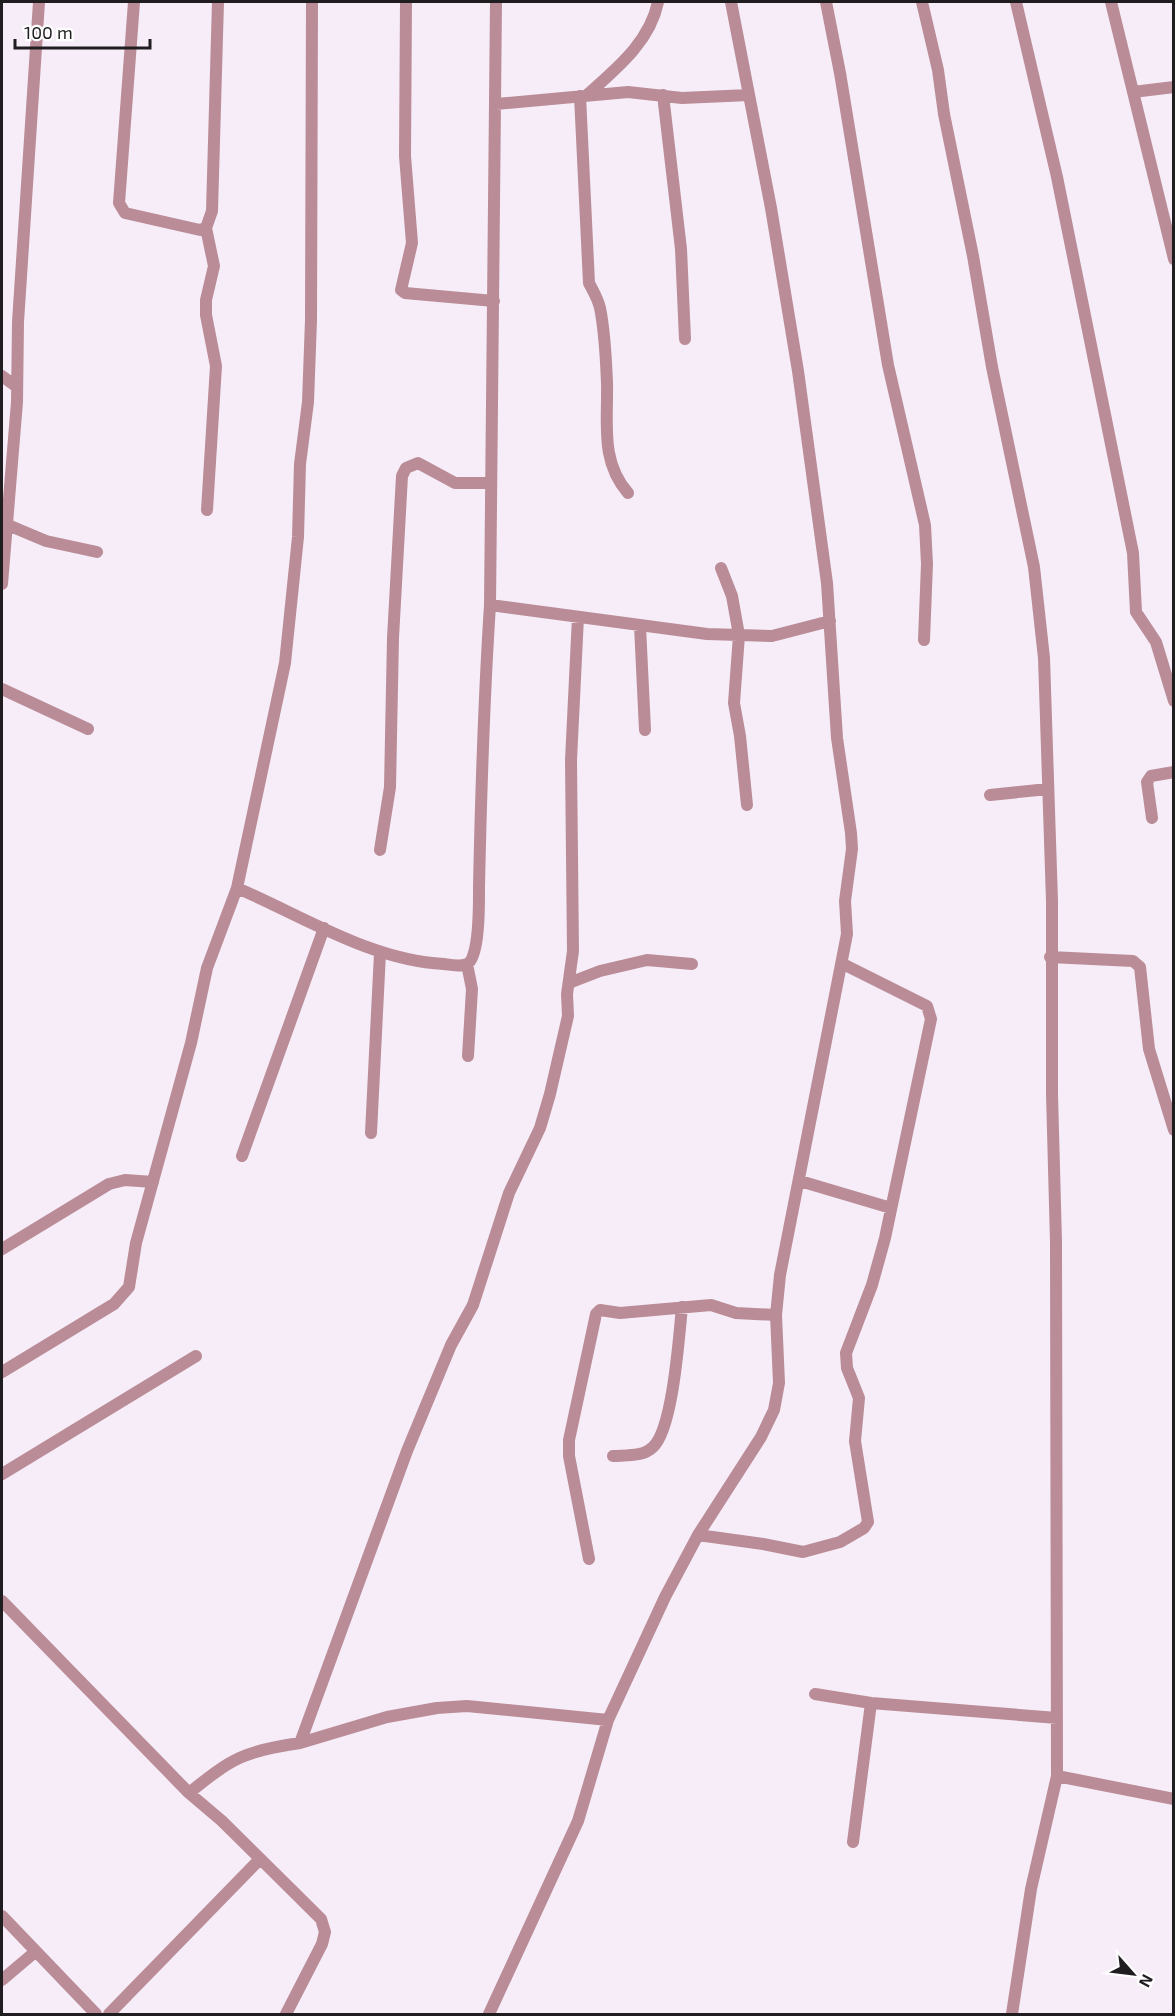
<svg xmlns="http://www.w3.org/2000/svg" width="1175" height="2016" font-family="'Exo 2',sans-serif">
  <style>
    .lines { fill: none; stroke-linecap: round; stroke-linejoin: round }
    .minor { stroke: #ba8c97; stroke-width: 12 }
  </style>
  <rect width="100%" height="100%" fill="#f6edf8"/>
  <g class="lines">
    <path class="minor" d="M 134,2 L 119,203 L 125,213 L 200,230 L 206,228 L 212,211 L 218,2
      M 406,2 L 405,156 L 412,243 L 401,290 L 405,293 L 494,301
      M 826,2 L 840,73 L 888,365 L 925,525 L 927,564 L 924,640
      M 922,2 L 938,70 L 944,114 L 973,256 L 992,367 L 1034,567 L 1044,658 L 1052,901 L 1052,1094 L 1056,1242 L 1057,1776 L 1031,1889 L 1012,2014
      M 1016,2 L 1057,177 L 1133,553 L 1136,612 L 1156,642 L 1174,701
      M 1111,2 L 1174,259
      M 1133,92 L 1174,87
      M 587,95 C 616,69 650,42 658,2
      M 663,95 L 681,249 L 685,339
      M 580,96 L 589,283 C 593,291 598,299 600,308 C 605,332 606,359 607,383 C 608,423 600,461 628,493
      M 496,104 L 628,92 L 682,98 L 749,95
      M 206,228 L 214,266 L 206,300 L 206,315 L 216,366 L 207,510
      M 2,376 L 17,387
      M 8,525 L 46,541 L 97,552
      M 721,568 L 732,596 L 739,635 L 734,703 L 740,736 L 747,805
      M 2,584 L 17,402 L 18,322 L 39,2
      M 490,605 L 707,634 L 772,636 L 830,621
      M 640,626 L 645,730
      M 2,689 L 88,729
      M 990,795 L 1048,789
      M 1152,818 L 1147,782 L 1151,776 L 1174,772
      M 380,850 L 390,787 L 393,638 L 402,476 L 406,468 L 418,463 L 455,483 L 489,483
      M 237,888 C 305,917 370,960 444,964 C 451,965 460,967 467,964 C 480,959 479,900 479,886 C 481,792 484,698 490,605 L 496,2
      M 1050,957 L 1133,961 L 1140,967 L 1149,1049 L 1174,1130
      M 467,964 L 472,989 L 468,1056
      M 569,983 L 600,971 L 647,960 L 692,964
      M 371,1133 L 380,953
      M 242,1156 L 324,928
      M 800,1181 L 891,1208
      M 2,1249 L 109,1184 L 125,1180 L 153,1182
      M 2,1372 L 114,1304 L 129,1287 L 136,1243 L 191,1043 L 207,968 L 237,888 L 285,663 L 298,537 L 300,464 L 308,402 L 311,320 L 312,2
      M 613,1456 C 626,1455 643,1457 653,1447 C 673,1429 679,1336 682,1307
      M 2,1474 L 196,1356
      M 698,1535 L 763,1544 L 803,1552 L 840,1542 L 864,1528 L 868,1522 L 855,1441 L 859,1398 L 847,1368 L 846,1353 L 872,1285 L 885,1238 L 931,1019 L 927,1006 L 843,964
      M 589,1559 L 569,1456 L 569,1440 L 596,1314 L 600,1310 L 620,1313 L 711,1305 L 736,1313 L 776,1315
      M 2,1601 L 189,1793 L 222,1821 L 321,1919 L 325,1932 L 322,1944 L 286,2014
      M 815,1694 L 871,1703 L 1057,1718
      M 300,1743 L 387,1717 L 437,1708 L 467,1706 L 608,1720
      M 1057,1776 L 1174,1799
      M 189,1793 C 232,1758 244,1751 300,1743 L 407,1451 L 451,1345 L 473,1305 L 509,1193 L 540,1128 L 550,1094 L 568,1016 L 567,994 L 573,951 L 571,760 L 578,617
      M 853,1842 L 871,1703
      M 2,1916 L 96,2014
      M 2,1980 L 35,1952
      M 109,2014 L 260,1859
      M 489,2014 L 578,1821 L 608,1720 L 665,1597 L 698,1535 L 761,1437 L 774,1410 L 779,1383 L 776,1315 L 780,1275 L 847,934 L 845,901 L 852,849 L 851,833 L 837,738 L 827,583 L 798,371 L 771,208 L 731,2"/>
  </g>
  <rect width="1175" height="2016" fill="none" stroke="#201d21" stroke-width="6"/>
  <g transform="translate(1133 1974) rotate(118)" stroke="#fefefe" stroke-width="4.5" paint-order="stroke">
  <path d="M0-4.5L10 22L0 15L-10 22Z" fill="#201d21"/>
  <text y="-9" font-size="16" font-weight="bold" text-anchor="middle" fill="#201d21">N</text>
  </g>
  <path d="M15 39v9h135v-9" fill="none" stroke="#201d21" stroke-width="3"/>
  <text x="24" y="39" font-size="18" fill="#201d21" stroke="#fefefe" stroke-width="4.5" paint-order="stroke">100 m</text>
</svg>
